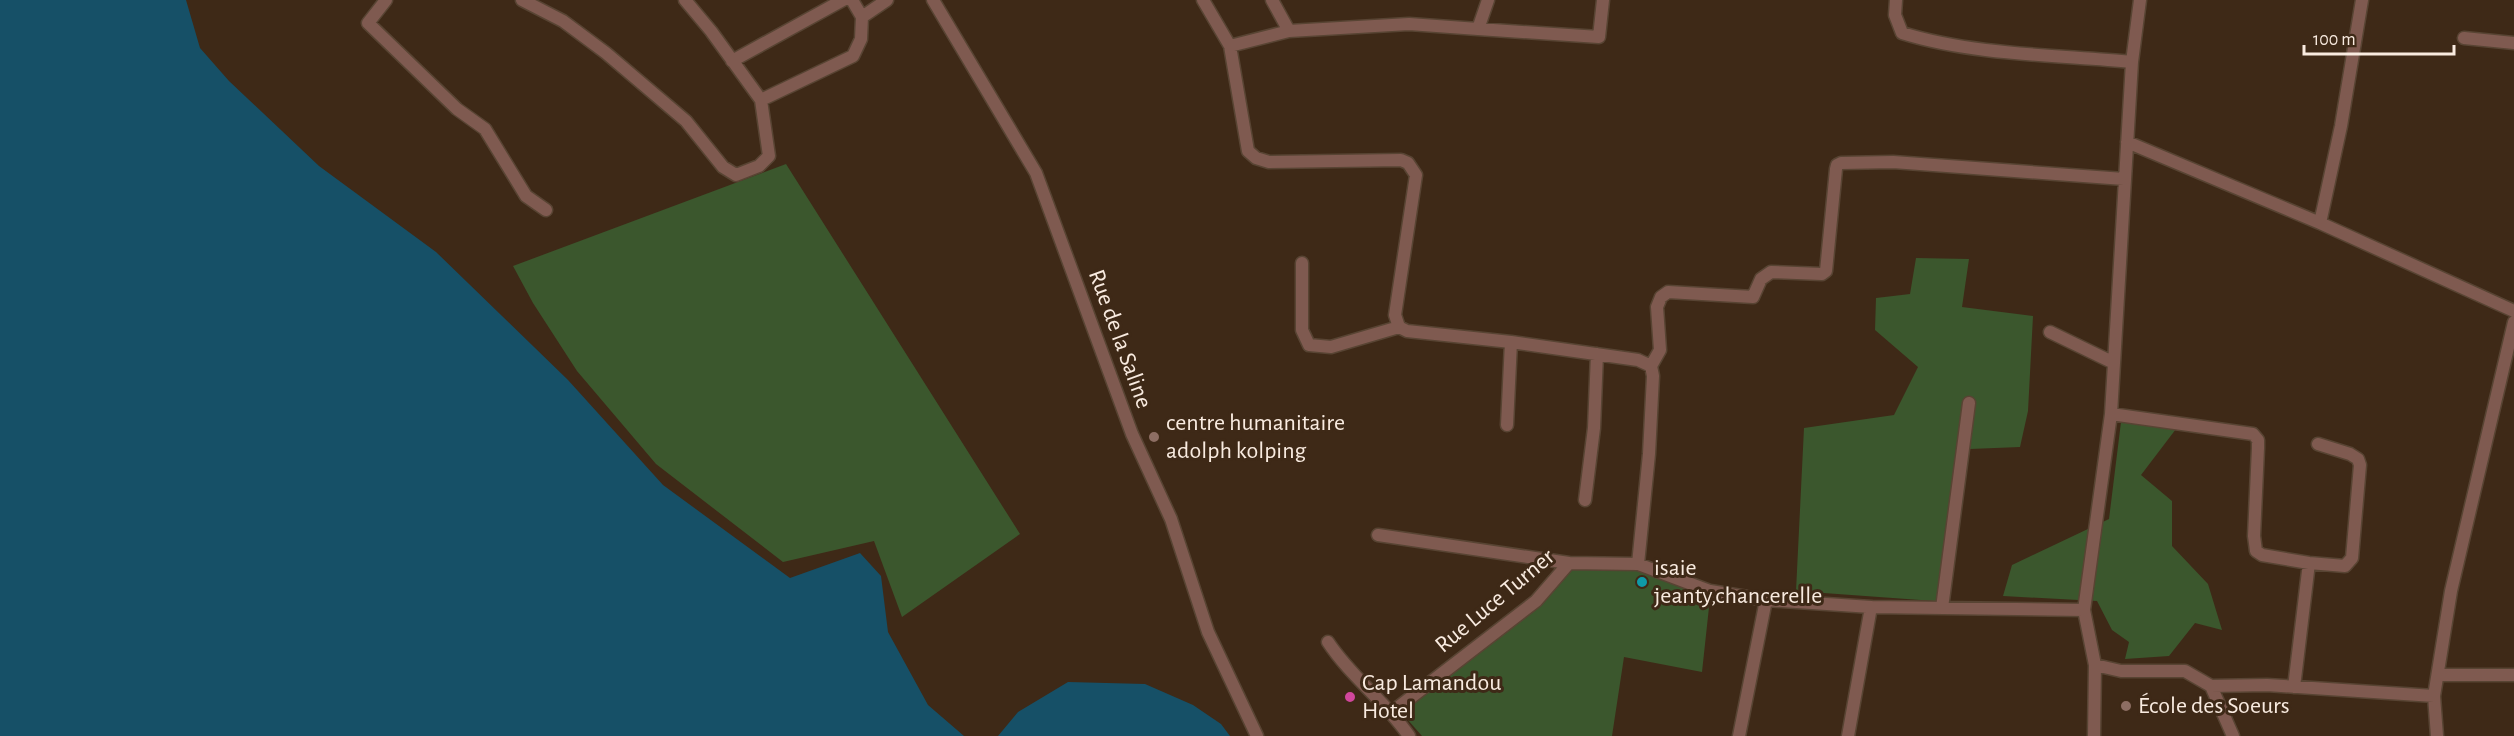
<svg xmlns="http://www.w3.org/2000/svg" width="2514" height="736" font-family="'Alegreya Sans',sans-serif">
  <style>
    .green { fill: #3b572d }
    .water { fill: #165067 }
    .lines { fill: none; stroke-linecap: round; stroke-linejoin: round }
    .minor-casing { stroke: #584433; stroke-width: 15 }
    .minor { stroke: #7f5a50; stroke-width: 12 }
    .education-dot { fill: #8d6e63; stroke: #3e2917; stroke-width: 2 }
    .culture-dot { fill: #0f9aa8; stroke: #3e2917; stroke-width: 2 }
    .hotel-dot { fill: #d1479c; stroke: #3e2917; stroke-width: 2 }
    .labels { text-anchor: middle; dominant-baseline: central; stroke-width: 6; stroke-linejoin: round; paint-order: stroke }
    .street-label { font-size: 24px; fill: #f9ebe0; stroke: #3e2917 }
    .poi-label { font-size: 24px; fill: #f9ebe0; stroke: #3e2917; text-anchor: start }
  </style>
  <rect width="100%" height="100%" fill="#3e2917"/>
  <path class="green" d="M 786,164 L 1020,534 L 902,617 L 874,541 L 783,562 L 656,464 L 577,371 L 533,303 L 513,266 Z
    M 1916,258 L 1969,259 L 1962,307 L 2033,316 L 2028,411 L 2020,447 L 1970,449 L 1948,602 L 1796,591 L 1804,428 L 1894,415 L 1918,367 L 1875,330 L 1876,298 L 1910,294 Z
    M 2121,422 L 2176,429 L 2141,475 L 2172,501 L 2172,546 L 2208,584 L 2222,630 L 2195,623 L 2169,656 L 2125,659 L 2129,642 L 2112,630 L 2097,601 L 2003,596 L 2012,565 L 2109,519 Z
    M 1571,566 L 1647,570 L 1710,598 L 1702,672 L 1624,657 L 1612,736 L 1422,736 L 1400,711 Z"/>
  <path class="water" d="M 0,0 L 186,0 L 200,48 L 229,81 L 319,166 L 436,252 L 568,380 L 663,485 L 790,578 L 860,553 L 881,576 L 888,632 L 928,705 L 964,736 L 0,736 Z
    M 1068,682 L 1145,684 L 1193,705 L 1221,724 L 1230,736 L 998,736 L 1018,712 Z"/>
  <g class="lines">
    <defs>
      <path id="minor" d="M 386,0 L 368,23 L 457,109 L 485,129 L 526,196 L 546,210
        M 522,0 L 563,21 L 606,53 L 686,121 L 723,167 L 736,175 L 759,166 L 769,156 L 761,100 L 711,31 L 685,0
        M 933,0 L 1036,173 L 1132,434 L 1171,519 L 1208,632 L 1257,736
        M 1203,0 L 1230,46 L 1248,151 L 1256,158 L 1269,162 L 1401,160 L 1408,163 L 1416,175 L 1395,315 L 1399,327 L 1407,331 L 1511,342 L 1638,360 L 1651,366 L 1653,376 L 1649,454 L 1638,564 L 1710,591 L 1766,600 L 1871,607 L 2084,610
        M 1272,0 L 1289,31 L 1409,24 L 1478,29 L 1488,0
        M 1896,0 L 1895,15 L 1902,33 C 1972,55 2058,55 2132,62
        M 862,17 L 887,0
        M 1478,29 L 1599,37 L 1603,0
        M 2464,38 L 2514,43
        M 1230,46 L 1289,31
        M 732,61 L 843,0
        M 761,100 L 853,56 L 861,39 L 862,17 L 852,0
        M 2127,142 L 2320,223 L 2514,311
        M 2320,223 L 2341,126 L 2362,0
        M 1302,263 L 1302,330 L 1309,345 L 1331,347 L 1399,327
        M 2050,332 L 2114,363
        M 1651,366 L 1660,350 L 1657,307 L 1661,297 L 1668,292 L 1753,297 L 1761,279 L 1771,272 L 1822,274 L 1826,271 L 1836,169 L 1837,165 L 1841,163 L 1893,162 L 2124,179
        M 2111,414 L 2253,434 L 2258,440 L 2258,448 L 2254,536 L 2256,551 L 2262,555 L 2309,563 L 2345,566 L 2352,558 L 2360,465 L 2358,459 L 2350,454 L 2318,444
        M 1507,425 L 1511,342
        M 1585,500 L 1594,428 L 1597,354
        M 1378,535 L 1569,563
        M 1942,608 L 1969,403
        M 1328,642 C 1351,677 1385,701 1409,736
        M 2095,665 L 2121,671 L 2185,671 L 2211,686 L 2233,736
        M 2438,675 L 2514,675
        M 2211,686 L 2267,685 L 2434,696
        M 2294,687 L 2309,563
        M 1392,712 L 1536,601 L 1569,563 L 1638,564
        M 1739,736 L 1766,600
        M 1848,736 L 1871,607
        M 2094,736 L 2095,665 L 2084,610 L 2111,414 L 2132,62 L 2140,0
        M 2437,736 L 2434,696 L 2451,591 L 2514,322"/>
    </defs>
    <use href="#minor" class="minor-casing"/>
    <use href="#minor" class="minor"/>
  </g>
  <g class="education-dot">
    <circle cx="1154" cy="437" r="6"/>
    <circle cx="2126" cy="706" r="6"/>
  </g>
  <circle class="culture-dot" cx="1642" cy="582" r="6"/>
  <circle class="hotel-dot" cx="1350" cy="697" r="6"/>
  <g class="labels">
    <g class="street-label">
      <text transform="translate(1120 339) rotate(70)">Rue de la Saline</text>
      <text transform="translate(1495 601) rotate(-40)">Rue Luce Turner</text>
    </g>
    <g class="poi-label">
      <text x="1166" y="423">centre humanitaire<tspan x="1166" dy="28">adolph kolping</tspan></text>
      <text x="1654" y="568">isaie<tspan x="1654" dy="28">jeanty,chancerelle</tspan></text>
      <text x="1362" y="683">Cap Lamandou<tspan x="1362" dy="28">Hotel</tspan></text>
      <text x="2138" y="706">École des Soeurs</text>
    </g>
  </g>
  <path d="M2304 45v9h150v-9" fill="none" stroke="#f9ebe0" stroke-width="3"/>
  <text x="2313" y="45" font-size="18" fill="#f9ebe0" stroke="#3e2917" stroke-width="4.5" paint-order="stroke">100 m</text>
</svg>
